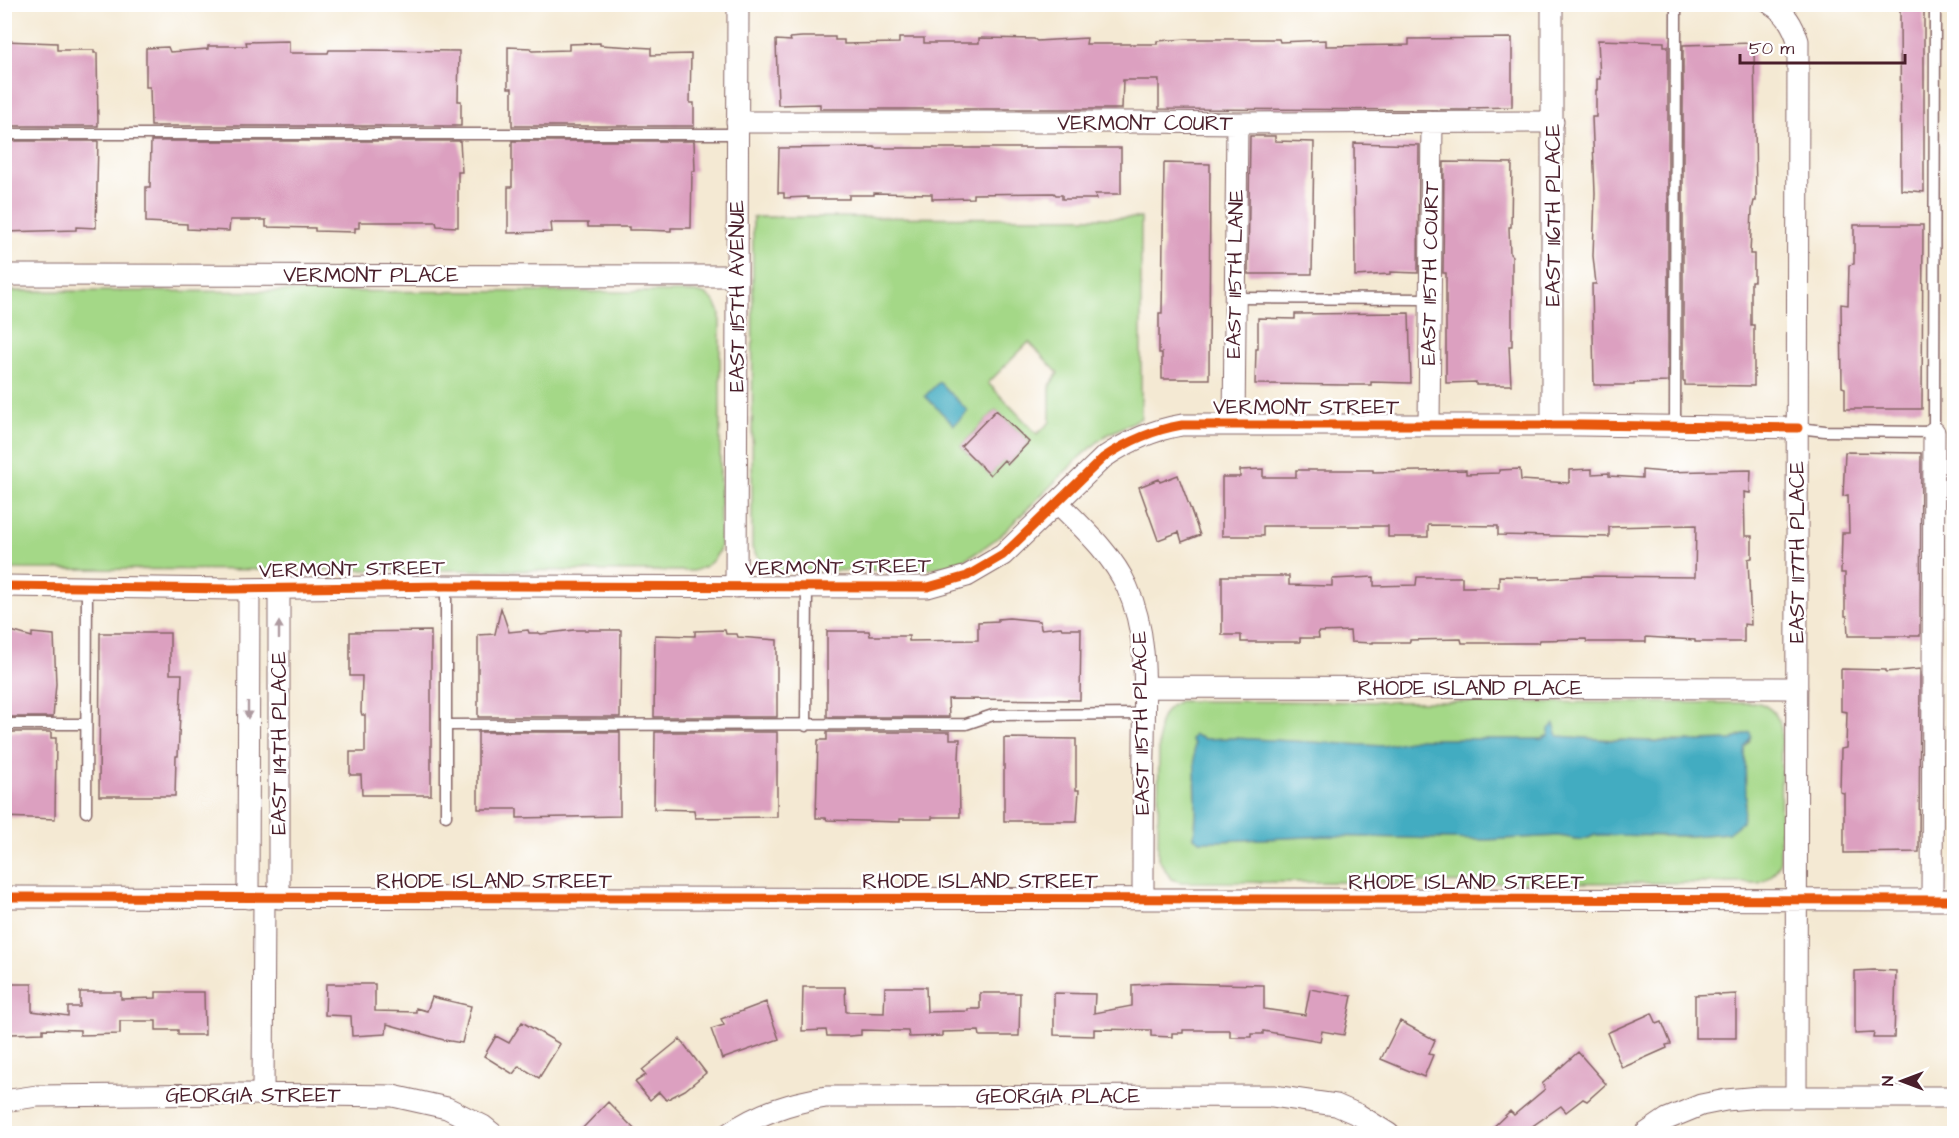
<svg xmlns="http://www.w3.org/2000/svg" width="1959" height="1138" font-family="'Architects Daughter',sans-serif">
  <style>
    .green { fill: #a4d887; stroke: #777c59; stroke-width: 1.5; fill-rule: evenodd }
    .water { fill: #42acc1; stroke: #466676; stroke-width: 1.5 }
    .building { fill: #dca0c0 }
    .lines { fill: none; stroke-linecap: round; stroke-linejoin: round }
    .lane-casing { stroke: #866666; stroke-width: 13 }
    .street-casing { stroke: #866666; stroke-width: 23 }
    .lane { stroke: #fff; stroke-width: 10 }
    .street { stroke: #fff; stroke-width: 21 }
    .cycleway-casing { stroke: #fff; stroke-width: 13 }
    .cycleway { stroke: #e8590c; stroke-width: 9 }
    .oneway { fill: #ae9aa0 }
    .labels { text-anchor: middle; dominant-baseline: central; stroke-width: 5; stroke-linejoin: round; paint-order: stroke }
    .street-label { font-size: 21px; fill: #4a1f2b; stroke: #fff }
  </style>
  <rect width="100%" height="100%" fill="#fff"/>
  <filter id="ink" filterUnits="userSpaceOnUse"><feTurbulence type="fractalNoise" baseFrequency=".0167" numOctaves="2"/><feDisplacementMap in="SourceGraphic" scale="12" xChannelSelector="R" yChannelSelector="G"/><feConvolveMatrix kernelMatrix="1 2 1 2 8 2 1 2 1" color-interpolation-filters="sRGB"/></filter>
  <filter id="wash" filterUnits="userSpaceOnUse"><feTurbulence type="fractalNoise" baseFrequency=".008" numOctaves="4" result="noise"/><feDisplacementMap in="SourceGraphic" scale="24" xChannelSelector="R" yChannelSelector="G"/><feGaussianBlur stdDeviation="1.35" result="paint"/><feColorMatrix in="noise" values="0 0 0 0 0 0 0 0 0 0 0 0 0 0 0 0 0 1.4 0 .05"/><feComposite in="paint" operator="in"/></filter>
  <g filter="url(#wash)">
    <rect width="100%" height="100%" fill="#f4e9d3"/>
    <path class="green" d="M 753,217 L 1141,218 L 1141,418 L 1105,436 L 1081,456 L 1000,536 L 976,553 L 957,563 L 923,570 L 775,571 C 764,565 757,559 752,548 ZM 1029,342 L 1058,373 L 1050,385 L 1050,422 L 1037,434 L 988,383 ZM 996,410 L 1029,442 L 1008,464 L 1004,460 L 990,475 L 961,446 Z
      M 5,291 L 695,292 C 709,294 716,300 720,314 L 720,547 C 716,561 707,567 693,571 L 5,569 Z
      M 1179,701 L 1759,703 C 1770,707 1778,715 1781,727 L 1780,860 C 1776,873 1771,878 1759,883 L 1181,882 L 1171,879 L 1158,858 L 1159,728 C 1161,716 1167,707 1179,701 ZM 1554,725 L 1558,736 C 1616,741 1674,742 1732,740 L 1740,735 L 1750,740 L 1745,748 L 1745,770 L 1728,833 L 1690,836 L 1595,835 C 1578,844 1574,837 1558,836 L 1486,840 L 1327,836 L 1218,841 L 1200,841 L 1194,837 L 1196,813 L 1194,735 L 1205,739 L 1233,738 L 1383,746 L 1420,739 L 1541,739 L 1549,735 Z"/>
    <path class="water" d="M 939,382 L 968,411 L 954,425 L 925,396 Z
      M 1554,724 L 1558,736 L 1609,740 L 1675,742 L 1732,740 L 1750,732 L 1751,736 L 1745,748 L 1746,800 L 1742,822 L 1728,833 L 1690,836 L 1595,835 C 1578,844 1574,837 1558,836 L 1486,840 L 1327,836 L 1218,841 L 1200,841 L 1194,837 C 1199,806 1194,775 1194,743 L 1191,740 L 1194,735 L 1205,739 L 1233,738 L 1383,746 L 1420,739 L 1541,739 L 1549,735 L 1549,729 Z"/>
    <g id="blocks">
      <path class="building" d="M 1900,8 L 1924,8 L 1924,192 L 1901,190 Z
        M 802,37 L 835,37 L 835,40 L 844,40 L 844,44 L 899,43 L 899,38 L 924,38 L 924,43 L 979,43 L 979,38 L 1034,39 L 1037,41 L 1087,38 L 1086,44 L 1157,44 L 1157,41 L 1187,39 L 1279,39 L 1280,42 L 1326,40 L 1326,46 L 1409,45 L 1409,39 L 1512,38 L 1512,107 L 1470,108 L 1470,110 L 1159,109 L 1159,80 L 1123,80 L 1122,109 L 820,109 L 820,104 L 778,105 L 776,40 L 791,41 L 790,38 Z
        M 1598,40 L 1664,42 L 1664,46 L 1668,46 L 1668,382 L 1634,383 L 1634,385 L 1594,385 L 1592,284 L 1596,284 L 1593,256 L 1595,193 L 1592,117 L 1596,117 L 1596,90 L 1597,90 L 1597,79 L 1600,79 Z
        M 4,41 L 57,43 L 57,50 L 94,50 L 94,53 L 97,53 L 98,126 L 4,126 Z
        M 289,41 L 289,53 L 328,53 L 329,50 L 359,50 L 459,51 L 458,101 L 461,101 L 461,126 L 151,126 L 150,87 L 146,87 L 146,48 L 168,47 L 170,52 L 208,49 L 208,46 L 247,46 L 246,42 Z
        M 600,43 L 600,45 L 651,48 L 651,55 L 691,54 L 690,103 L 694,103 L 694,126 L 512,126 L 512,88 L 508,88 L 508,47 L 531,48 L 532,51 L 569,50 L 569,44 Z
        M 1754,43 L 1756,201 L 1754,201 L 1752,210 L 1750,254 L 1754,254 L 1754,281 L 1751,281 L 1751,325 L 1754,325 L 1754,386 L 1685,385 L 1685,381 L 1683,381 L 1683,45 Z
        M 1250,136 L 1275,136 L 1275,141 L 1314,142 L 1312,274 L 1248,274 Z
        M 4,141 L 98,141 L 96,228 L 76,227 L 76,230 L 4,232 Z
        M 151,141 L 460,141 L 462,172 L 458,172 L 458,227 L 437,226 L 436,222 L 359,222 L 359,228 L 355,228 L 355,232 L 315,231 L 315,228 L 266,227 L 266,220 L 230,220 L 229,231 L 187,229 L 187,224 L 146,222 L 146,187 L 150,187 Z
        M 512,141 L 694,141 L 695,171 L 692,171 L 691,228 L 671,228 L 671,231 L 641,230 L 629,230 L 629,227 L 588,227 L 588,223 L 551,223 L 552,232 L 508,233 L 508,187 L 512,187 Z
        M 1354,143 L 1419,145 L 1418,273 L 1390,272 L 1390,274 L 1355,276 Z
        M 875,147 L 875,148 L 1121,148 L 1121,194 L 1095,194 L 1096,199 L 1062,199 L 1062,195 L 1056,195 L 1054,193 L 973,194 L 973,198 L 932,199 L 932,194 L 874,193 L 874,195 L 849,195 L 849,199 L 808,199 L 808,197 L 784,198 L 784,193 L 778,193 L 779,148 Z
        M 1444,162 L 1512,163 L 1511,227 L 1509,227 L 1510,254 L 1512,256 L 1512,346 L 1509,346 L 1511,385 L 1476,385 L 1476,382 L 1446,383 L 1446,273 L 1443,273 Z
        M 1164,163 L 1210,164 L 1209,379 L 1162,379 L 1162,353 L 1159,353 L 1159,313 L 1162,313 Z
        M 1854,225 L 1923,225 L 1922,409 L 1845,409 L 1845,388 L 1842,387 L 1841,304 L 1848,305 L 1849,265 L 1854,264 Z
        M 1409,313 L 1411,383 L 1371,382 L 1371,385 L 1347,385 L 1255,384 L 1256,349 L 1258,349 L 1258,318 L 1295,319 L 1295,314 Z
        M 996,410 L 1029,442 L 1008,464 L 1004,460 L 990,475 L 961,446 Z
        M 1845,452 L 1921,453 L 1920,636 L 1848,636 L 1847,616 L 1845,616 L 1845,573 L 1841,573 L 1842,533 L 1849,533 L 1848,495 L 1843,496 Z
        M 1263,469 L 1263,477 L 1296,477 L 1296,470 L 1373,470 L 1373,472 L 1466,470 L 1466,474 L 1499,473 L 1499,470 L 1520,469 L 1521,480 L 1569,483 L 1569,470 L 1592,469 L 1592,474 L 1609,473 L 1609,476 L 1642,478 L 1642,470 L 1664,472 L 1751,470 L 1750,493 L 1744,492 L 1745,536 L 1752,536 L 1752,558 L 1748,559 L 1751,625 L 1744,624 L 1744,642 L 1695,642 L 1695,640 L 1646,637 L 1646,642 L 1587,642 L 1586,639 L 1539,640 L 1538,643 L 1462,643 L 1461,639 L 1410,640 L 1410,642 L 1373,642 L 1373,643 L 1351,642 L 1350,631 L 1318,632 L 1319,638 L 1300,638 L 1300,642 L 1241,642 L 1241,635 L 1222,635 L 1222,576 L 1289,576 L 1289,585 L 1332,586 L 1332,579 L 1374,577 L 1374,586 L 1416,585 L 1417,577 L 1462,577 L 1462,587 L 1499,587 L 1499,576 L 1540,577 L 1540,579 L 1587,576 L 1695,577 L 1696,525 L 1609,527 L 1609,537 L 1498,535 L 1498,526 L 1428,525 L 1428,537 L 1388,537 L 1388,526 L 1263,526 L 1263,536 L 1222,536 L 1222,477 L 1240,477 L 1240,470 Z
        M 1178,475 L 1200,535 L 1182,542 L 1179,532 L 1158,540 L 1139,487 L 1159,479 L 1160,482 Z
        M 501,608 L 509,632 L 528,630 L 529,633 L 539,633 L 541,634 L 574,630 L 621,630 L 620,717 L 478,717 L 478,635 L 495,634 Z
        M 1009,618 L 1040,621 L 1041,629 L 1061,627 L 1062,629 L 1081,629 L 1080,700 L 948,699 L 949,717 L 827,717 L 827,631 L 869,631 L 870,636 L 909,636 L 909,641 L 978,640 L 978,622 L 998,621 L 998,619 Z
        M 4,629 L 32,637 L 32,633 L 54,635 L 56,684 L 53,717 L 4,717 Z
        M 725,630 L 726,634 L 737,634 L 738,637 L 777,640 L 777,717 L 654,717 L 655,635 L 695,636 L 695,631 Z
        M 431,631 L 431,795 L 362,795 L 361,775 L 350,775 L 350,752 L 365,752 L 365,715 L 362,715 L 361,712 L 362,676 L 350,676 L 350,632 Z
        M 100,633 L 170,633 L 170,674 L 182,674 L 178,756 L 176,756 L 175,796 L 99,796 Z
        M 1841,669 L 1886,670 L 1886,672 L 1920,669 L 1919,852 L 1844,853 L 1844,793 L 1840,792 L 1841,749 L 1846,748 L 1847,712 L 1841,711 Z
        M 4,732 L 51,732 L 51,738 L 56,738 L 55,819 L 4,817 Z
        M 478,732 L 620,732 L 620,816 L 517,818 L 517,809 L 478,809 Z
        M 655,732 L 777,732 L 777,817 L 695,818 L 694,810 L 654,809 Z
        M 827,732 L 950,732 L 950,739 L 960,739 L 959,759 L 960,817 L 932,817 L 932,819 L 900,819 L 900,822 L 827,820 L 826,818 L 816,818 L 818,740 L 827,740 Z
        M 1004,738 L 1076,739 L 1076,790 L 1079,790 L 1077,821 L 1004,821 Z
        M 1874,970 L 1896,971 L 1894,1038 L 1873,1038 L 1874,1033 L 1855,1034 L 1855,971 Z
        M 1169,983 L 1264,985 L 1264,1009 L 1305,1015 L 1310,989 L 1352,996 L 1344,1035 L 1322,1031 L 1320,1041 L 1263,1031 L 1263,1034 L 1251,1034 L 1251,1037 L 1230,1037 L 1230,1030 L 1183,1030 L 1183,1033 L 1172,1033 L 1172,1037 L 1151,1036 L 1151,1030 L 1094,1029 L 1094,1036 L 1054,1035 L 1054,993 L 1095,994 L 1094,1013 L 1132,1006 L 1132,985 Z
        M 4,984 L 32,984 L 32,1011 L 68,1016 L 68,1007 L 80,1007 L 80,992 L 121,992 L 121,999 L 156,998 L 156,992 L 204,992 L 205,1035 L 178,1035 L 178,1030 L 156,1030 L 156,1021 L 120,1021 L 120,1034 L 80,1035 L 80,1030 L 43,1029 L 43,1033 L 10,1034 L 10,1014 L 4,1014 Z
        M 326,984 L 375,984 L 375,1011 L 416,1012 L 416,1008 L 427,1011 L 432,997 L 471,1006 L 462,1043 L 444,1040 L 387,1024 L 386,1034 L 352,1036 L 351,1016 L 325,1015 Z
        M 803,987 L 845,987 L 846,1012 L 884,1013 L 885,987 L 926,987 L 927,1012 L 968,1011 L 968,1009 L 980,1009 L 980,993 L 1020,993 L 1019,1036 L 980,1036 L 979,1031 L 942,1032 L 942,1036 L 909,1037 L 908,1031 L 861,1030 L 861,1035 L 849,1036 L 827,1036 L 826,1030 L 802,1031 Z
        M 1719,994 L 1719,995 L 1736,994 L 1736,1038 L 1695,1038 L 1695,995 Z
        M 766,1002 L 779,1039 L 722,1059 L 711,1029 L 724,1025 L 721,1019 Z
        M 1652,1013 L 1657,1024 L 1662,1022 L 1671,1044 L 1666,1045 L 1667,1048 L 1622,1068 L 1607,1033 Z
        M 1400,1021 L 1435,1040 L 1429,1054 L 1433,1055 L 1424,1077 L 1381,1059 Z
        M 522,1022 L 560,1044 L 539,1078 L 519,1066 L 513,1074 L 484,1056 L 496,1036 L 509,1043 Z
        M 680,1039 L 706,1073 L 685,1090 L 666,1100 L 659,1092 L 650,1100 L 635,1082 L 646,1075 L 642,1070 Z
        M 1578,1052 L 1606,1084 L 1587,1101 L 1583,1099 L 1566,1112 L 1561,1106 L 1527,1130 L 1530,1134 L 1486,1134 L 1510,1111 L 1514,1115 L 1545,1089 L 1542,1084 Z
        M 608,1102 L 639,1134 L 577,1134 Z"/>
    </g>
  </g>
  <g filter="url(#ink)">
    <use href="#blocks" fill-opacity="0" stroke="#866666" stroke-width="1.5"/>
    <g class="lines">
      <defs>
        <path id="lane" d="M 4,134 L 737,134
          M 1235,298 L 1430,299
          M 1675,425 L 1676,4
          M 1798,428 L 1825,431 L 1934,432 L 1935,4
          M 446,586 L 446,725 L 966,724 L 993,715 L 1144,714
          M 4,724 L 86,724
          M 446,725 L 446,816
          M 806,726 L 807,586
          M 86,812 L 87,585"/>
        <path id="street" d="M 1552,4 L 1552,425
          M 1771,4 C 1786,13 1793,25 1798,41 L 1796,1096
          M 737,122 L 1144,122 L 1237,123 L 1553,122
          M 4,275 L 737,276
          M 1234,425 L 1237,123
          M 1429,425 L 1432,122
          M 1058,503 C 1082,527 1113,555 1127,587 C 1150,637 1144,695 1144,749 C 1143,799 1143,849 1143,899
          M 4,586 L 232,589 L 446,586 L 928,587 L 967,576 L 1003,555 L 1103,458 C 1128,441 1152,430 1182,425 L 1579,425 L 1798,428
          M 736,587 L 738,4
          M 279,589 L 279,898
          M 1144,687 L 1797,688
          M 4,897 L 1954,900
          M 248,898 L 249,589
          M 1932,900 L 1934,432
          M 263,1094 L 264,898
          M 4,1101 L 37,1096 L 238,1094 L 393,1096 L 447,1108 L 483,1126 L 493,1134
          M 728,1134 C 759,1113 789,1103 826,1097 L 1273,1096 L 1336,1105 L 1359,1115 L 1389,1134
          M 1645,1134 L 1667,1119 L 1701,1105 L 1726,1100 L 1760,1097 L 1954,1097"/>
      </defs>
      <use href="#lane" class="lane-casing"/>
      <use href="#street" class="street-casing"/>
      <use href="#lane" class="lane"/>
      <use href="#street" class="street"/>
      <defs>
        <path id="cycleway" d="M 4,586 L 232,589 L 446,586 L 928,587 L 967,576 L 1003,555 L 1103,458 C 1128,441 1152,430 1182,425 L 1579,425 L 1798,428
          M 4,897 L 1954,900"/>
      </defs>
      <use href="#cycleway" class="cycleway-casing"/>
      <use href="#cycleway" class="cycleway"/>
    </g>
    <defs><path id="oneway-solid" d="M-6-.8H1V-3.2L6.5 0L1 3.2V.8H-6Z" transform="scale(1.5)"/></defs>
    <g class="oneway">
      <use href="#oneway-solid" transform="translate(279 630) rotate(-90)"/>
      <use href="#oneway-solid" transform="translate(248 710) rotate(90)"/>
    </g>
  </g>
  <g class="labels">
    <g class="street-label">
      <text x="1145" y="123">VERMONT COURT</text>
      <text transform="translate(1553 215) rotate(-90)">EAST 116TH PLACE</text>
      <text transform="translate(1430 273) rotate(-89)">EAST 115TH COURT</text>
      <text transform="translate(1235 274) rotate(-89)">EAST 115TH LANE</text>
      <text x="371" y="275">VERMONT PLACE</text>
      <text transform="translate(737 296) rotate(-90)">EAST 115TH AVENUE</text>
      <text x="1306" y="407">VERMONT STREET</text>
      <text transform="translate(1797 552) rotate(-90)">EAST 117TH PLACE</text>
      <text transform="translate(838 567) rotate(-1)">VERMONT STREET</text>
      <text transform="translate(352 569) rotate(-1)">VERMONT STREET</text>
      <text x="1470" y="688">RHODE ISLAND PLACE</text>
      <text transform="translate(1141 723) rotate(-91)">EAST 115TH PLACE</text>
      <text transform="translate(279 743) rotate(-90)">EAST 114TH PLACE</text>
      <text x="494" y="881">RHODE ISLAND STREET</text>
      <text x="980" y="881">RHODE ISLAND STREET</text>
      <text x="1466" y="882">RHODE ISLAND STREET</text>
      <text x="253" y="1095">GEORGIA STREET</text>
      <text x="1058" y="1096">GEORGIA PLACE</text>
    </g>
  </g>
  <rect width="1959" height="1138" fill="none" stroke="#fff" stroke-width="24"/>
  <g transform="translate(1902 1081) rotate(270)" stroke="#ffffff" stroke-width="4.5" paint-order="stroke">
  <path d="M0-4.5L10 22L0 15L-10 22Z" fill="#4a1f2b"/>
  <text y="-9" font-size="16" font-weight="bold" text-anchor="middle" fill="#4a1f2b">N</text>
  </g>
  <path d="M1740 54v9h165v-9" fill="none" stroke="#4a1f2b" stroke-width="3"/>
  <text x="1749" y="54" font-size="18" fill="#4a1f2b" stroke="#ffffff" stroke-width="4.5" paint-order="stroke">50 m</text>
</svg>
